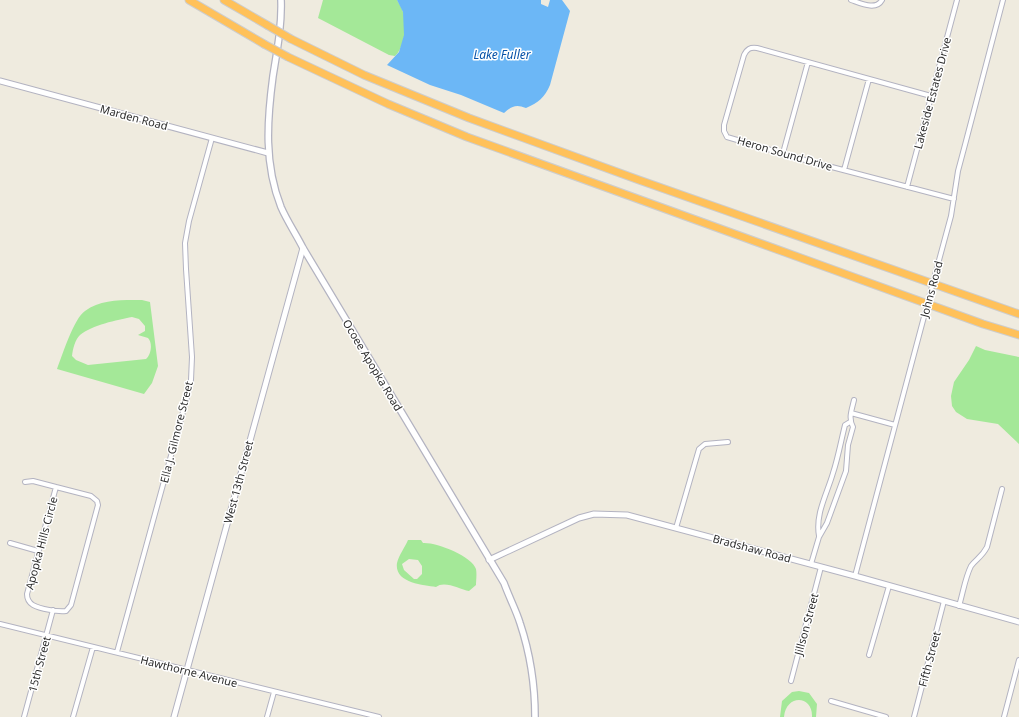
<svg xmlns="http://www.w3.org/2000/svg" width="1019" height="717" font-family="'Noto Sans',sans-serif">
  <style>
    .green { fill: #a4e898; fill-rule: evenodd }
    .water { fill: #6cb7f6 }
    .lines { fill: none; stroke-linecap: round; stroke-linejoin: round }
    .minor-casing { stroke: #b3b3c1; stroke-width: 6 }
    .tertiary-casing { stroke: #b3b3c1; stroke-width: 7 }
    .secondary-casing { stroke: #b3b3c1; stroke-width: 8 }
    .motorway-casing { stroke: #cdcdcd; stroke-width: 9 }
    .minor { stroke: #fff; stroke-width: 4 }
    .tertiary { stroke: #fff; stroke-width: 5 }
    .secondary { stroke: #fff; stroke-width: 5.5 }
    .motorway { stroke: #ffc15a; stroke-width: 7 }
    .minor-bridge-casing { stroke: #b3b3c1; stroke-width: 6; stroke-linecap: butt }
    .motorway-bridge-casing { stroke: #cdcdcd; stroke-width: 9; stroke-linecap: butt }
    .minor-bridge { stroke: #fff; stroke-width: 4 }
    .motorway-bridge { stroke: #ffc15a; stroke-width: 7 }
    .labels { text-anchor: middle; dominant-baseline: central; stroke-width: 3; stroke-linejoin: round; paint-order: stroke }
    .street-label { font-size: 11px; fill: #2d2d2d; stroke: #fff }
    .water-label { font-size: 12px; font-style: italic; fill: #0551a8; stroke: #fff }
  </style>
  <rect width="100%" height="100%" fill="#efebdf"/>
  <path class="green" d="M 323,0 L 397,0 C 399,4 402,8 403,12 C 407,24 405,47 395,56 L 389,55 L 318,18 Z
    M 142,300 L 150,302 L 158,366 L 152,383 L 144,394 L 57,369 C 62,356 74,318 85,311 C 101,299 122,300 142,300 ZM 132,317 L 139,319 L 145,326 L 145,331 L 138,335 C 141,336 145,337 148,338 C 153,343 151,355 146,359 L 88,365 L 76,360 L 72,356 C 73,348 75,340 80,335 C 92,325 117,320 132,317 Z
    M 976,346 L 985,350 L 1019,357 L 1019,444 L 998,424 L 967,419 L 956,412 L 952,406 L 951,396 L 954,382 L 969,360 Z
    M 408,540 L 421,540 L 423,543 C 436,542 472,556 476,569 C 477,574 476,581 476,585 L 469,591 C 460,589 444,580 436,587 C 423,585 394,583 397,563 C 399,555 405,547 408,540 ZM 409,559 L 418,560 L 422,566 L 422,574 L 417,579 L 414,579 L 404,570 L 402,564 Z
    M 799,691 L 809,693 L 817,704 L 816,717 L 812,717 C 813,695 786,694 784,717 L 780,717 L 782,701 L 792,692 Z"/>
  <path class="water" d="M 397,0 L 541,0 L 541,4 L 548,7 L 550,0 L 562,0 L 570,11 L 550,85 C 545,97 538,103 526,108 C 516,104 512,106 504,113 L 461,95 L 430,85 L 387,65 L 399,52 L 404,35 L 403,12 Z"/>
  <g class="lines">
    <defs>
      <path id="minor" d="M 851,0 C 860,3 876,11 882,0
        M 931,96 L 757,48 C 750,47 747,49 744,55 L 724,125 L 724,131 L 727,137 L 805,160 L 954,199
        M 783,153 L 808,62
        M 844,170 L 869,79
        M 907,187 L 957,0
        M 935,275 L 951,216 L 958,171 L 966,141 L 1003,0
        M 851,413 L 895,425
        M 25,482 L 33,481 L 56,487
        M 56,487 L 91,496 L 97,501 L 98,505 L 71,605 L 66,611 C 58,612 40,609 33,605 C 28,602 27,598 27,594 Z
        M 676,528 L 699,449 L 705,444 L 728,442
        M 819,536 C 815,514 827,494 833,473 C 838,458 841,441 845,425 L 850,422
        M 10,543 L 38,551
        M 811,564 L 819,537 L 827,523 L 846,471 L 848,445 L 853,427 C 848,418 852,409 854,400
        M 855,576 L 925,313
        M 959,606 C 963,593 965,578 971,566 C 976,559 982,557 987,547 L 1002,489
        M 0,624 L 379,717
        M 117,652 L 186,401 L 191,380 L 192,357 L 186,269 L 185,243 L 189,221 L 212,138
        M 869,655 L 889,586
        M 791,681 L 821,567
        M 831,701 L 886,717
        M 24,717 L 53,610
        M 73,717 L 93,647
        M 267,717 L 274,692
        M 914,717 L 944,601
        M 1004,717 L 1019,660"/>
      <path id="tertiary" d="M 0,81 L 268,153
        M 489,560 L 579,518 L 594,514 L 627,515 L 855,576 L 1019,622
        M 174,717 L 303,248"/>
      <path id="secondary" d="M 281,0 C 282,25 277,51 273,76 C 267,121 264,164 281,207 C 287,221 296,234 303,248 L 504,583 C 509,597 516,610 520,623 C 530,653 535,686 535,717"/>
      <path id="motorway" d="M 189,0 L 264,44
        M 224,0 L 267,25
        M 291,39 L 364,75 L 469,118 L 639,180 L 1019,314
        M 288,57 L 388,104 L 467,137 L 983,324 L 1019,335"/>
    </defs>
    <use href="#minor" class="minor-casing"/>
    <use href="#tertiary" class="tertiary-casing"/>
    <use href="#secondary" class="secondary-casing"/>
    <use href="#motorway" class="motorway-casing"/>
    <use href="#minor" class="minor"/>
    <use href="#tertiary" class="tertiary"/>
    <use href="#secondary" class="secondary"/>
    <use href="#motorway" class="motorway"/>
    <defs>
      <path id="minor-bridge" d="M 925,313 L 935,275"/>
      <path id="motorway-bridge" d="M 267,25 L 291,39
        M 264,44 L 288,57"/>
    </defs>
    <use href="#minor-bridge" class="minor-bridge-casing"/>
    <use href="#motorway-bridge" class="motorway-bridge-casing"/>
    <use href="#minor-bridge" class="minor-bridge"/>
    <use href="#motorway-bridge" class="motorway-bridge"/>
  </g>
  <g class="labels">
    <g class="street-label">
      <text transform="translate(932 93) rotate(-75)">Lakeside Estates Drive</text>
      <text transform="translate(134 117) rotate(15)">Marden Road</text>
      <text transform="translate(785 153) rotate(16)">Heron Sound Drive</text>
      <text transform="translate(931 289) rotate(-75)">Johns Road</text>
      <text transform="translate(373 365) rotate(59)">Ocoee Apopka Road</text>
      <text transform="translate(176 432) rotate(-76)">Ella J. Gilmore Street</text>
      <text transform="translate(238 482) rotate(-75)">West 13th Street</text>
      <text transform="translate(41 543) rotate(-75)">Apopka Hills Circle</text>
      <text transform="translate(752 548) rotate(15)">Bradshaw Road</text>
      <text transform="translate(806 624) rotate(-75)">Jillson Street</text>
      <text transform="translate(929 659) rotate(-75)">Fifth Street</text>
      <text transform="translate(39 664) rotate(-75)">15th Street</text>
      <text transform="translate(189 671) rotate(14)">Hawthorne Avenue</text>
    </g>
    <g class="water-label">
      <text x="502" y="54">Lake Fuller</text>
    </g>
  </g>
</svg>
